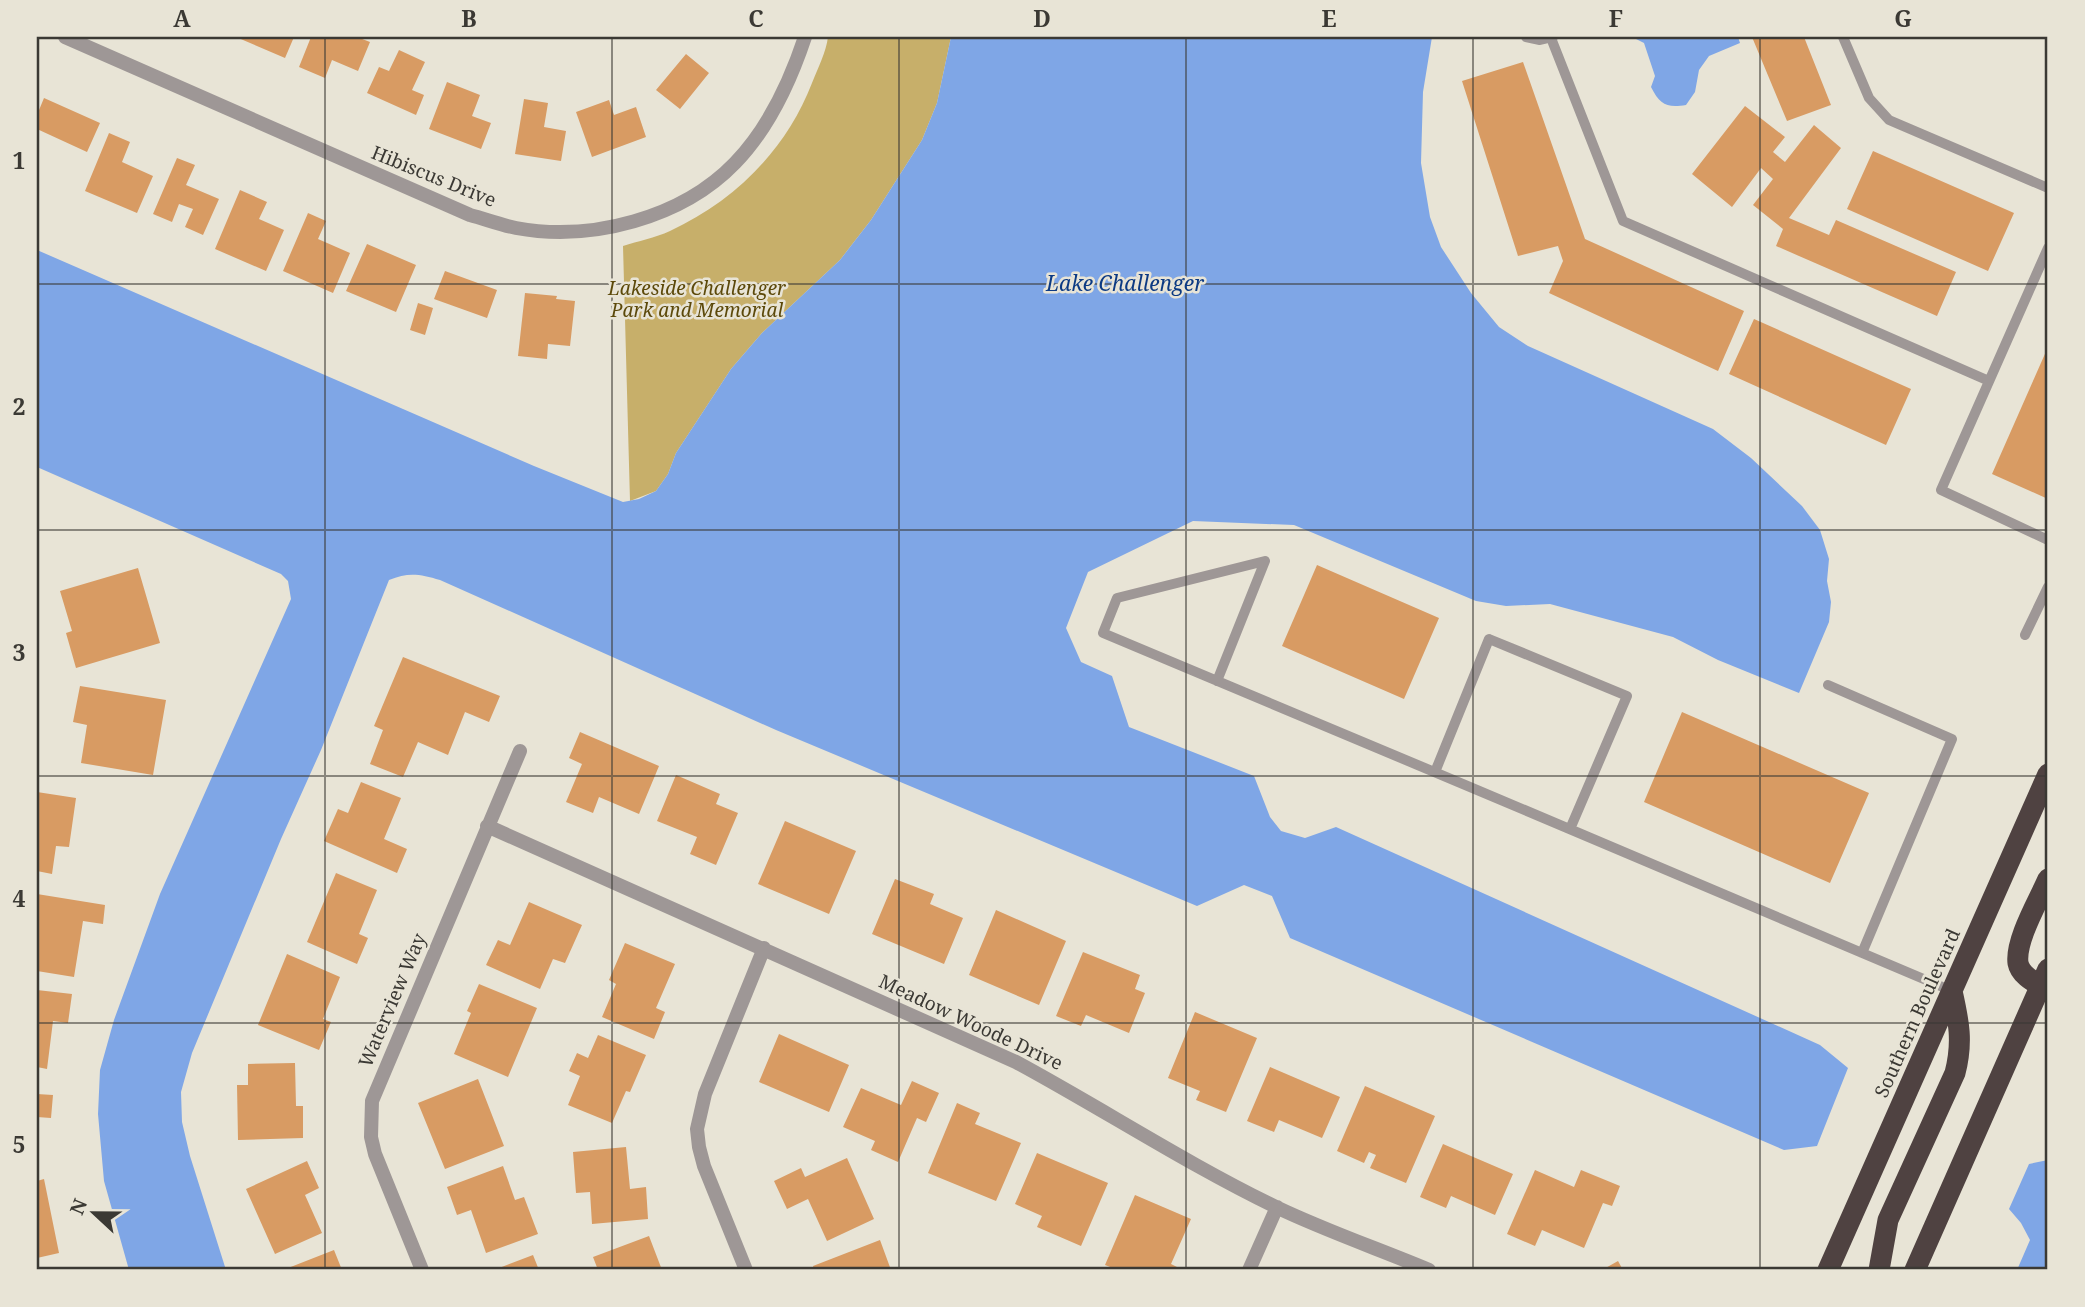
<svg xmlns="http://www.w3.org/2000/svg" width="2085" height="1307" font-family="'Noto Serif',serif">
  <style>
    .green { fill: #c7af6a }
    .water { fill: #7fa6e6 }
    .building { fill: #d89b63 }
    .lines { fill: none; stroke-linecap: round; stroke-linejoin: round }
    .lane { stroke: #9e9796; stroke-width: 10 }
    .street { stroke: #9e9796; stroke-width: 14 }
    .highway { stroke: #4f4241; stroke-width: 21 }
    .grid { fill: none; stroke: #3b3934; stroke-width: 2; stroke-opacity: 0.55 }
    .labels { text-anchor: middle; dominant-baseline: central; stroke-width: 5; stroke-linejoin: round; paint-order: stroke }
    .street-label { font-size: 19px; fill: #3b3934; stroke: #e8e4d6 }
    .park-label { font-size: 19px; font-style: italic; fill: #5c490a; stroke: #e8e4d6 }
    .water-label { font-size: 21px; font-style: italic; fill: #0c3a83; stroke: #e8e4d6 }
    .neatline { fill: none; stroke: #3b3934; stroke-width: 2.5 }
    .grid-label { font-size: 23px; text-anchor: middle; font-weight: bold; fill: #3b3934 }
  </style>
  <rect width="100%" height="100%" fill="#e8e4d6"/>
  <path class="green" d="M 828,37 L 951,37 L 937,103 L 922,140 L 871,220 L 840,260 L 762,333 L 731,369 L 676,453 L 668,474 L 656,491 L 630,501 L 623,246 C 638,241 655,238 670,231 C 735,201 786,150 812,83 C 818,68 826,52 828,37 Z"/>
  <path class="water" d="M 951,37 L 1432,37 L 1423,92 L 1421,163 L 1430,217 L 1441,247 L 1471,293 L 1499,327 L 1528,346 L 1713,429 L 1751,458 L 1802,506 L 1820,530 L 1829,559 L 1827,581 L 1831,602 L 1829,622 L 1799,693 L 1718,660 L 1673,637 L 1550,604 L 1506,606 L 1476,601 L 1294,525 L 1193,521 L 1088,572 L 1066,628 L 1081,662 L 1112,676 L 1129,727 L 1254,776 L 1270,817 L 1281,831 L 1305,838 L 1336,827 L 1820,1045 L 1848,1068 L 1817,1146 L 1784,1150 L 1290,938 L 1272,896 L 1244,885 L 1197,906 L 776,730 L 440,580 C 420,574 408,572 389,580 L 321,750 L 281,839 L 192,1053 L 181,1092 L 182,1122 L 190,1156 L 226,1270 L 129,1270 L 104,1181 L 98,1114 L 100,1070 L 114,1020 L 160,894 L 291,599 L 288,581 L 281,574 L 37,467 L 37,250 L 534,466 L 623,502 L 639,499 L 656,491 L 668,474 L 676,453 L 731,369 L 762,333 L 840,260 L 871,220 L 922,140 L 937,103 Z
    M 1632,37 L 1738,37 L 1740,43 L 1709,56 L 1699,70 L 1695,92 L 1686,105 C 1667,108 1660,105 1651,87 L 1655,76 L 1644,43 Z
    M 2048,1160 L 2048,1270 L 2017,1270 L 2030,1240 L 2021,1223 L 2009,1209 L 2029,1164 Z"/>
  <path class="building" d="M 236,37 L 294,37 L 285,58 Z
    M 311,37 L 357,37 L 370,42 L 358,71 L 332,60 L 325,78 L 299,67 Z
    M 1752,37 L 1804,37 L 1831,105 L 1787,121 Z
    M 399,50 L 425,62 L 412,90 L 424,95 L 416,115 L 367,93 L 379,67 L 389,71 Z
    M 686,54 L 709,73 L 680,109 L 656,90 Z
    M 1523,62 L 1585,239 L 1744,311 L 1718,371 L 1549,293 L 1563,261 L 1558,246 L 1518,256 L 1462,81 Z
    M 447,82 L 480,95 L 472,116 L 491,123 L 481,149 L 429,129 Z
    M 44,98 L 100,123 L 87,152 L 37,129 L 37,115 Z
    M 524,99 L 548,103 L 544,127 L 566,131 L 561,161 L 515,154 Z
    M 609,100 L 614,115 L 636,107 L 646,137 L 592,157 L 576,112 Z
    M 1745,106 L 1785,137 L 1773,152 L 1785,162 L 1814,125 L 1841,148 L 1789,218 L 1829,235 L 1836,220 L 1956,272 L 1937,316 L 1776,246 L 1783,229 L 1753,205 L 1773,179 L 1761,168 L 1732,207 L 1692,174 Z
    M 109,133 L 130,142 L 122,162 L 153,176 L 137,213 L 85,191 Z
    M 1873,151 L 2014,213 L 1988,271 L 1847,209 Z
    M 177,158 L 195,165 L 186,185 L 219,199 L 203,235 L 185,227 L 193,209 L 179,204 L 172,222 L 153,214 Z
    M 240,190 L 267,202 L 259,219 L 284,230 L 266,271 L 215,249 Z
    M 308,213 L 326,221 L 318,239 L 350,253 L 333,293 L 283,271 Z
    M 367,244 L 416,265 L 396,312 L 346,291 Z
    M 445,271 L 497,290 L 487,318 L 434,299 Z
    M 525,293 L 557,296 L 556,299 L 575,301 L 570,346 L 548,344 L 547,359 L 518,356 Z
    M 418,303 L 433,308 L 425,335 L 410,330 Z
    M 1754,319 L 1911,389 L 1886,445 L 1729,374 Z
    M 2048,347 L 2048,499 L 1992,474 Z
    M 1317,565 L 1439,618 L 1404,699 L 1282,646 Z
    M 138,568 L 160,643 L 76,668 L 66,633 L 72,631 L 60,591 Z
    M 403,657 L 500,696 L 489,722 L 465,712 L 448,755 L 418,742 L 403,777 L 370,764 L 383,730 L 374,726 Z
    M 80,686 L 166,700 L 153,775 L 81,763 L 87,725 L 73,722 Z
    M 1682,712 L 1869,793 L 1830,883 L 1644,802 Z
    M 580,732 L 659,766 L 639,814 L 599,797 L 593,813 L 566,802 L 582,764 L 569,758 Z
    M 676,775 L 720,794 L 716,804 L 738,813 L 716,865 L 690,854 L 697,837 L 657,821 Z
    M 361,782 L 401,798 L 384,839 L 407,849 L 397,873 L 324,841 L 338,809 L 348,813 Z
    M 37,792 L 76,798 L 69,847 L 56,846 L 52,874 L 37,871 Z
    M 785,821 L 856,851 L 829,914 L 758,884 Z
    M 336,873 L 377,890 L 359,934 L 368,938 L 357,964 L 307,942 Z
    M 895,879 L 934,894 L 930,904 L 963,918 L 944,964 L 872,934 Z
    M 37,894 L 105,905 L 103,924 L 83,921 L 74,977 L 37,971 Z
    M 529,902 L 582,925 L 565,963 L 553,959 L 540,989 L 486,965 L 498,940 L 510,945 Z
    M 996,910 L 1066,941 L 1039,1005 L 969,975 Z
    M 625,943 L 675,964 L 656,1008 L 665,1012 L 654,1039 L 602,1017 L 616,984 L 609,980 Z
    M 1083,952 L 1140,975 L 1135,989 L 1145,993 L 1129,1033 L 1086,1015 L 1081,1026 L 1056,1016 Z
    M 287,954 L 340,977 L 323,1019 L 331,1022 L 319,1050 L 258,1025 Z
    M 479,984 L 537,1008 L 508,1077 L 454,1054 L 471,1013 L 467,1011 Z
    M 37,990 L 72,994 L 68,1023 L 53,1021 L 47,1069 L 37,1067 Z
    M 1195,1012 L 1257,1038 L 1226,1112 L 1196,1100 L 1200,1091 L 1168,1078 Z
    M 779,1034 L 849,1065 L 829,1112 L 759,1082 Z
    M 598,1035 L 646,1055 L 630,1092 L 626,1091 L 612,1123 L 568,1105 L 580,1076 L 569,1071 L 577,1053 L 588,1058 Z
    M 295,1063 L 296,1106 L 303,1106 L 303,1138 L 238,1140 L 237,1085 L 248,1085 L 248,1064 Z
    M 1270,1067 L 1340,1097 L 1322,1138 L 1279,1120 L 1274,1132 L 1247,1121 Z
    M 478,1079 L 504,1146 L 445,1169 L 418,1103 Z
    M 912,1081 L 939,1093 L 926,1122 L 917,1118 L 898,1162 L 871,1150 L 875,1141 L 843,1127 L 861,1088 L 901,1105 Z
    M 1365,1086 L 1435,1116 L 1406,1183 L 1370,1168 L 1376,1155 L 1369,1152 L 1364,1163 L 1337,1151 Z
    M 37,1094 L 53,1095 L 51,1118 L 37,1117 Z
    M 957,1103 L 980,1113 L 975,1124 L 1021,1143 L 996,1201 L 928,1173 Z
    M 1443,1144 L 1513,1174 L 1495,1215 L 1451,1196 L 1446,1208 L 1420,1197 Z
    M 626,1147 L 630,1189 L 646,1187 L 648,1219 L 592,1224 L 590,1192 L 576,1193 L 573,1152 Z
    M 1037,1153 L 1108,1183 L 1081,1246 L 1037,1227 L 1042,1216 L 1015,1204 Z
    M 847,1158 L 874,1219 L 827,1241 L 808,1199 L 787,1209 L 774,1181 L 801,1168 L 805,1177 Z
    M 307,1161 L 319,1188 L 305,1195 L 322,1233 L 275,1254 L 246,1189 Z
    M 503,1166 L 515,1200 L 524,1197 L 538,1234 L 486,1253 L 471,1210 L 457,1215 L 447,1187 Z
    M 1535,1170 L 1574,1187 L 1581,1170 L 1620,1186 L 1612,1206 L 1603,1203 L 1584,1248 L 1542,1230 L 1535,1246 L 1507,1234 Z
    M 44,1179 L 59,1253 L 37,1258 L 37,1181 Z
    M 1135,1195 L 1191,1219 L 1171,1264 L 1179,1268 L 1178,1270 L 1118,1270 L 1105,1265 Z
    M 649,1236 L 662,1270 L 598,1270 L 593,1257 Z
    M 880,1240 L 891,1270 L 814,1270 L 813,1266 Z
    M 334,1250 L 342,1270 L 283,1270 Z
    M 533,1255 L 539,1270 L 494,1270 Z
    M 1618,1261 L 1623,1270 L 1602,1270 Z"/>
  <g class="lines">
    <path class="lane" d="M 1526,37 L 1540,40 L 1553,37
      M 1843,37 L 1869,98 L 1889,120 L 2048,188
      M 1551,38 L 1623,221 L 1989,381
      M 2048,248 L 1941,490 L 2048,540
      M 2025,635 L 2048,587
      M 1217,681 L 1265,561 L 1117,598 L 1103,633 C 1386,752 1670,870 1952,991
      M 1828,685 L 1952,739 L 1862,953
      M 1435,772 L 1489,639 L 1627,696 L 1570,829"/>
    <path class="street" d="M 65,37 L 470,215 C 485,219 501,225 516,228 C 591,242 682,218 735,163 C 769,128 790,82 805,37
      M 487,826 L 1016,1062 C 1103,1109 1187,1164 1276,1207 C 1326,1231 1379,1249 1429,1270
      M 422,1270 L 375,1154 L 371,1137 L 372,1101 L 520,751
      M 746,1270 L 704,1166 L 699,1147 L 697,1129 L 705,1094 L 764,948
      M 1249,1270 L 1277,1207"/>
    <path class="highway" d="M 2041,986 C 2032,981 2020,974 2018,963 C 2015,940 2039,900 2048,879
      M 1828,1270 L 2048,774
      M 1879,1270 L 1888,1220 L 1955,1073 C 1963,1042 1959,1022 1952,991
      M 1915,1270 L 2048,969"/>
  </g>
  <path class="grid" d="M 325,37 L 325,1270M 612,37 L 612,1270M 899,37 L 899,1270M 1186,37 L 1186,1270M 1473,37 L 1473,1270M 1760,37 L 1760,1270M 37,284 L 2048,284M 37,530 L 2048,530M 37,776 L 2048,776M 37,1023 L 2048,1023"/>
  <g class="labels">
    <g class="street-label">
      <text transform="translate(434 176) rotate(22)">Hibiscus Drive</text>
      <text transform="translate(392 1000) rotate(-67)">Waterview Way</text>
      <text transform="translate(1917 1013) rotate(-66)">Southern Boulevard</text>
      <text transform="translate(971 1022) rotate(25)">Meadow Woode Drive</text>
    </g>
    <g class="park-label">
      <text x="697" y="288">Lakeside Challenger<tspan x="697" dy="22">Park and Memorial</tspan></text>
    </g>
    <g class="water-label">
      <text x="1125" y="283">Lake Challenger</text>
    </g>
  </g>
  <rect width="2085" height="1307" fill="none" stroke="#e8e4d6" stroke-width="77"/>
  <g transform="translate(94 1213) rotate(292)" stroke="#e8e4d6" stroke-width="5" paint-order="stroke">
  <path d="M0-5L12 26L0 18L-12 26Z" fill="#3b3934"/>
  <text y="-10" font-size="19" font-weight="bold" text-anchor="middle" fill="#3b3934">N</text>
  </g>
  <rect x="38" y="38" width="2008" height="1230" class="neatline"/>
  <g class="grid-label">
    <text x="182" y="27">A</text>
    <text x="469" y="27">B</text>
    <text x="756" y="27">C</text>
    <text x="1042" y="27">D</text>
    <text x="1329" y="27">E</text>
    <text x="1616" y="27">F</text>
    <text x="1903" y="27">G</text>
    <text x="19" y="169">1</text>
    <text x="19" y="415">2</text>
    <text x="19" y="661">3</text>
    <text x="19" y="907">4</text>
    <text x="19" y="1153">5</text>
  </g>
</svg>
